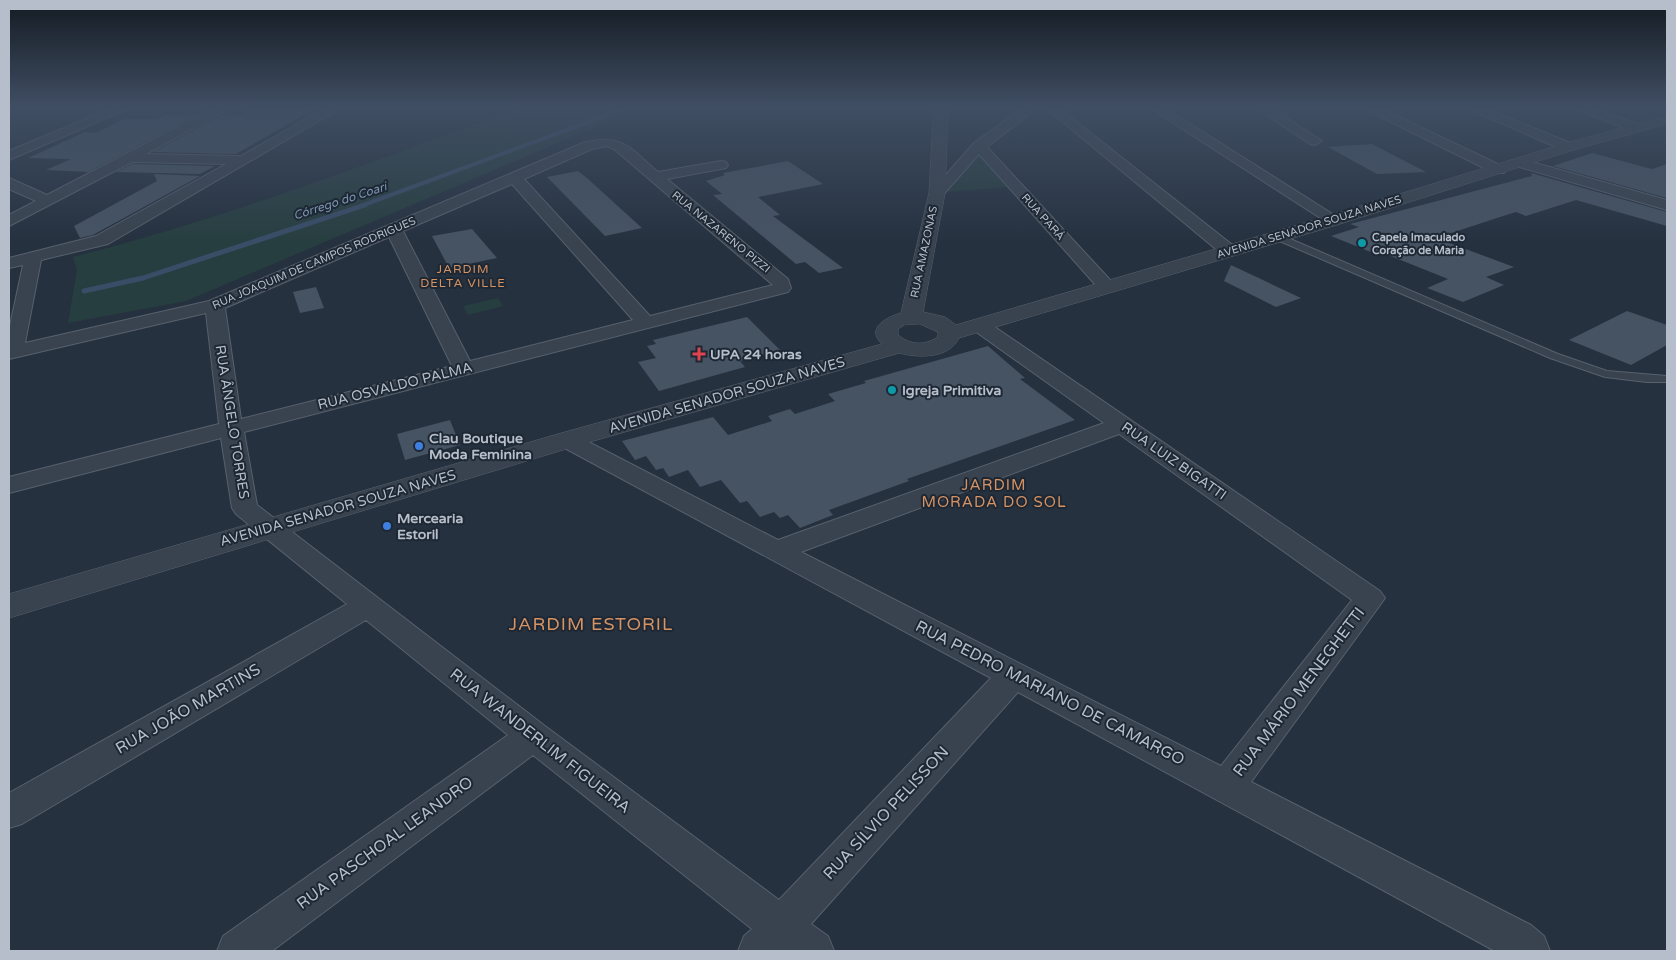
<svg xmlns="http://www.w3.org/2000/svg" width="1676" height="960" font-family="'Varela Round',sans-serif">
  <style>
    .green { fill: #273e40 }
    .lines { fill: none; stroke-linecap: round; stroke-linejoin: round }
    .stream-far1 { stroke: #394d67; stroke-width: 4 }
    .stream { stroke: #394d67; stroke-width: 5 }
    .building { fill: #465363 }
    .service-casing { stroke: #57616d; stroke-width: 2 }
    .minor-casing { stroke: #57616d; stroke-width: 2 }
    .tertiary-casing { stroke: #57616d; stroke-width: 1 }
    .service { fill: #39434f; fill-rule: evenodd }
    .minor { fill: #39434f; fill-rule: evenodd }
    .tertiary { fill: #39434f; fill-rule: evenodd }
    .culture-dot { fill: #0f9aa8; stroke: #1e2834; stroke-width: 2 }
    .health-dot { fill: #e0444e; stroke: #1e2834; stroke-width: 2 }
    .shop-dot { fill: #3f7fe0; stroke: #1e2834; stroke-width: 2 }
    .labels { text-anchor: middle; dominant-baseline: central; stroke-width: 4; stroke-linejoin: round; paint-order: stroke }
    .far-street-label { font-size: 11px; fill: #b5beca; stroke: #1e2834 }
    .far-poi-label { font-size: 11px; font-weight: bold; fill: #b5beca; stroke: #1e2834; text-anchor: start }
    .far-water-label { font-size: 12px; font-style: italic; fill: #7c95b2; stroke: #1e2834 }
    .far-neighbourhood-label { font-size: 12px; letter-spacing: 1px; fill: #d69364; stroke: #1e2834 }
    .poi-label { font-size: 14px; font-weight: bold; fill: #b5beca; stroke: #1e2834; text-anchor: start }
    .street-label { font-size: 14px; fill: #b5beca; stroke: #1e2834 }
    .neighbourhood-label { font-size: 15px; letter-spacing: 1px; fill: #d69364; stroke: #1e2834 }
    .near-street-label { font-size: 16px; fill: #b5beca; stroke: #1e2834 }
    .near-neighbourhood-label { font-size: 18px; letter-spacing: 1px; fill: #d69364; stroke: #1e2834 }
  </style>
  <rect width="100%" height="100%" fill="#25313f"/>
  <path class="green" d="M 519,108 L 640,108 L 186,301 L 68,323 L 77,270 L 73,257 C 225,218 372,163 519,108 Z
    M 980,153 L 1011,187 L 942,192 Z
    M 498,298 L 503,306 L 468,315 L 463,306 Z"/>
  <g class="lines">
    <path class="stream-far1" d="M 361,206 L 626,108"/>
    <path class="stream" d="M 84,291 L 143,278 L 365,205"/>
  </g>
  <path class="building" d="M 252,108 L 316,108 L 236,154 L 153,152 L 222,115 L 240,115 Z
    M 165,115 L 197,115 L 88,172 L 46,170 L 71,159 L 28,158 L 85,132 L 96,133 L 124,119 L 157,119 Z
    M 1372,144 L 1426,172 L 1377,174 L 1328,147 Z
    M 1592,153 L 1652,169 L 1667,164 L 1667,198 L 1553,166 Z
    M 788,161 L 823,184 L 758,197 L 780,215 L 773,216 L 843,268 L 819,273 L 805,262 L 796,264 L 713,195 L 722,194 L 706,181 L 725,175 L 723,173 Z
    M 132,164 L 215,166 L 200,174 L 116,172 Z
    M 578,171 L 587,178 L 642,228 L 605,236 L 547,177 Z
    M 1531,173 L 1667,212 L 1667,226 L 1576,200 L 1526,216 L 1516,212 L 1500,217 L 1436,238 L 1514,267 L 1486,277 L 1504,285 L 1463,302 L 1427,288 L 1448,279 L 1383,253 L 1378,255 L 1331,236 L 1359,227 L 1350,224 L 1532,176 Z
    M 154,174 L 200,176 L 93,235 L 80,238 L 74,226 L 157,181 Z
    M 472,229 L 497,258 L 449,268 L 432,236 Z
    M 1231,265 L 1301,298 L 1276,307 L 1224,281 Z
    M 316,287 L 324,308 L 300,313 L 293,292 Z
    M 1627,311 L 1667,325 L 1667,345 L 1631,365 L 1569,340 Z
    M 747,317 L 780,350 L 740,361 L 745,367 L 659,391 L 638,362 L 656,358 L 647,346 L 656,344 L 653,340 Z
    M 988,346 L 1025,378 L 1020,379 L 1075,420 L 907,479 L 909,481 L 829,510 L 833,515 L 800,528 L 788,515 L 780,518 L 774,512 L 760,517 L 747,501 L 740,503 L 721,480 L 700,487 L 688,470 L 669,477 L 663,468 L 656,470 L 646,456 L 635,460 L 622,441 L 713,417 L 728,435 L 772,421 L 768,416 L 790,409 L 795,414 L 835,401 L 828,394 L 866,383 L 864,381 Z
    M 450,420 L 460,445 L 405,460 L 397,434 Z"/>
  <g class="lines">
    <defs>
      <path id="service" d="M 1275,235 L 1281,235 L 1558,354 L 1607,371 L 1667,376 L 1667,382 L 1647,382 L 1605,377 L 1550,358 L 1275,239 Z"/>
      <path id="minor" d="M 112,108 L 129,108 L 9,160 L 9,151 Z
        M 214,108 L 230,108 L 146,154 L 241,156 L 325,108 L 341,108 L 108,244 L 41,260 L 25,343 L 209,301 L 583,143 C 624,133 629,148 658,172 L 721,161 L 726,162 L 728,165 L 726,168 L 667,179 L 788,279 L 791,288 L 788,292 L 244,432 L 257,505 L 545,726 L 779,900 L 991,678 L 559,445 L 555,440 L 559,435 L 567,433 L 575,435 L 778,540 L 1104,423 L 972,329 L 969,325 L 972,321 L 986,321 L 1380,591 L 1385,598 L 1380,605 L 1251,782 L 1531,925 L 1544,936 L 1550,951 L 1495,951 L 1018,692 L 811,924 L 828,936 L 834,951 L 738,951 L 744,936 L 752,929 L 533,755 L 272,951 L 217,951 L 223,936 L 508,735 L 366,620 L 22,824 L 9,828 L 9,793 L 347,604 L 236,514 L 232,508 L 221,438 L 9,493 L 9,477 L 219,424 L 206,313 L 9,359 L 9,330 L 23,265 L 9,268 L 9,258 L 96,236 L 226,164 L 132,162 L 9,226 L 9,215 L 36,201 L 9,189 L 9,178 L 47,195 ZM 607,146 L 614,149 L 773,285 L 650,316 L 524,179 L 592,149 ZM 512,184 L 633,320 L 470,361 L 403,231 ZM 389,237 L 452,366 L 241,419 L 225,308 ZM 1119,434 L 1352,600 L 1221,766 L 801,552 Z
        M 1023,108 L 1037,108 L 987,147 L 1113,283 L 1116,287 L 1113,291 L 1101,291 L 979,154 L 942,196 L 937,197 L 930,193 L 974,143 Z
        M 1046,108 L 1059,108 L 1235,247 L 1237,251 L 1235,255 L 1223,255 Z
        M 1150,108 L 1165,108 L 1342,220 L 1334,225 L 1328,223 Z
        M 1256,108 L 1271,108 L 1322,141 L 1315,145 L 1310,144 Z
        M 1363,108 L 1380,108 L 1504,167 L 1506,170 L 1504,173 L 1494,173 Z
        M 1466,108 L 1484,108 L 1573,144 L 1575,147 L 1573,150 L 1563,150 Z
        M 1574,108 L 1593,108 L 1639,125 L 1641,128 L 1639,131 L 1631,131 Z
        M 1521,159 L 1667,200 L 1667,210 L 1516,166 L 1514,163 Z"/>
      <path id="tertiary" d="M 934,108 L 948,108 L 945,193 L 923,312 L 945,317 L 956,325 L 1328,216 L 1563,144 L 1667,116 L 1667,124 L 1573,150 L 1340,224 L 959,338 C 949,359 918,358 899,353 L 576,446 L 9,618 L 9,594 L 558,434 L 882,344 C 865,328 887,317 901,313 L 929,193 ZM 920,324 L 938,332 L 938,337 C 924,346 910,345 898,335 L 898,329 L 904,325 Z"/>
    </defs>
    <use href="#service" class="service-casing"/>
    <use href="#minor" class="minor-casing"/>
    <use href="#tertiary" class="tertiary-casing"/>
    <use href="#service" class="service"/>
    <use href="#minor" class="minor"/>
    <use href="#tertiary" class="tertiary"/>
  </g>
  <linearGradient id="sky" x2="0" y2="1"><stop stop-color="#141b23"/><stop offset="0.44" stop-color="#404e63"/><stop offset="1" stop-color="#404e63" stop-opacity="0"/></linearGradient>
  <rect width="1676" height="243" fill="url(#sky)"/>
  <g class="culture-dot">
    <circle cx="1362" cy="243" r="5"/>
    <circle cx="892" cy="390" r="5"/>
  </g>
  <path class="health-dot" d="M696.5 346.5h5v5h5v5h-5v5h-5v-5h-5v-5h5z"/>
  <g class="shop-dot">
    <circle cx="419" cy="446" r="5"/>
    <circle cx="387" cy="526" r="5"/>
  </g>
  <g class="labels">
    <g class="far-street-label">
      <text transform="translate(1043 217) rotate(48)">RUA PARÁ</text>
      <text transform="translate(1309 227) rotate(-17)">AVENIDA SENADOR SOUZA NAVES</text>
      <text transform="translate(721 232) rotate(39)">RUA NAZARENO PIZZI</text>
      <text transform="translate(924 252) rotate(-78)">RUA AMAZONAS</text>
      <text transform="translate(314 263) rotate(-23)">RUA JOAQUIM DE CAMPOS RODRIGUES</text>
    </g>
    <g class="far-poi-label">
      <text x="1372" y="237">Capela Imaculado<tspan x="1372" dy="13">Coração de Maria</tspan></text>
    </g>
    <g class="far-water-label">
      <text transform="translate(340 201) rotate(-18)">Córrego do Coarí</text>
    </g>
    <g class="far-neighbourhood-label">
      <text x="463" y="269">JARDIM<tspan x="463" dy="14">DELTA VILLE</tspan></text>
    </g>
    <g class="poi-label">
      <text x="710" y="354">UPA 24 horas</text>
      <text x="902" y="390">Igreja Primitiva</text>
      <text x="429" y="438">Clau Boutique<tspan x="429" dy="16">Moda Feminina</tspan></text>
      <text x="397" y="518">Mercearia<tspan x="397" dy="16">Estoril</tspan></text>
    </g>
    <g class="street-label">
      <text transform="translate(395 386) rotate(-14)">RUA OSVALDO PALMA</text>
      <text transform="translate(727 395) rotate(-16)">AVENIDA SENADOR SOUZA NAVES</text>
      <text transform="translate(232 422) rotate(81)">RUA ÂNGELO TORRES</text>
      <text transform="translate(1174 461) rotate(35)">RUA LUIZ BIGATTI</text>
      <text transform="translate(338 508) rotate(-16)">AVENIDA SENADOR SOUZA NAVES</text>
    </g>
    <g class="neighbourhood-label">
      <text x="994" y="485">JARDIM<tspan x="994" dy="17">MORADA DO SOL</tspan></text>
    </g>
    <g class="near-street-label">
      <text transform="translate(1299 692) rotate(-53)">RUA MÁRIO MENEGHETTI</text>
      <text transform="translate(1050 693) rotate(27)">RUA PEDRO MARIANO DE CAMARGO</text>
      <text transform="translate(188 709) rotate(-30)">RUA JOÃO MARTINS</text>
      <text transform="translate(540 741) rotate(38)">RUA WANDERLIM FIGUEIRA</text>
      <text transform="translate(886 813) rotate(-47)">RUA SÍLVIO PELISSON</text>
      <text transform="translate(385 843) rotate(-36)">RUA PASCHOAL LEANDRO</text>
    </g>
    <g class="near-neighbourhood-label">
      <text x="591" y="624">JARDIM ESTORIL</text>
    </g>
  </g>
  <rect width="1676" height="960" fill="none" stroke="#b5beca" stroke-width="20"/>
</svg>
